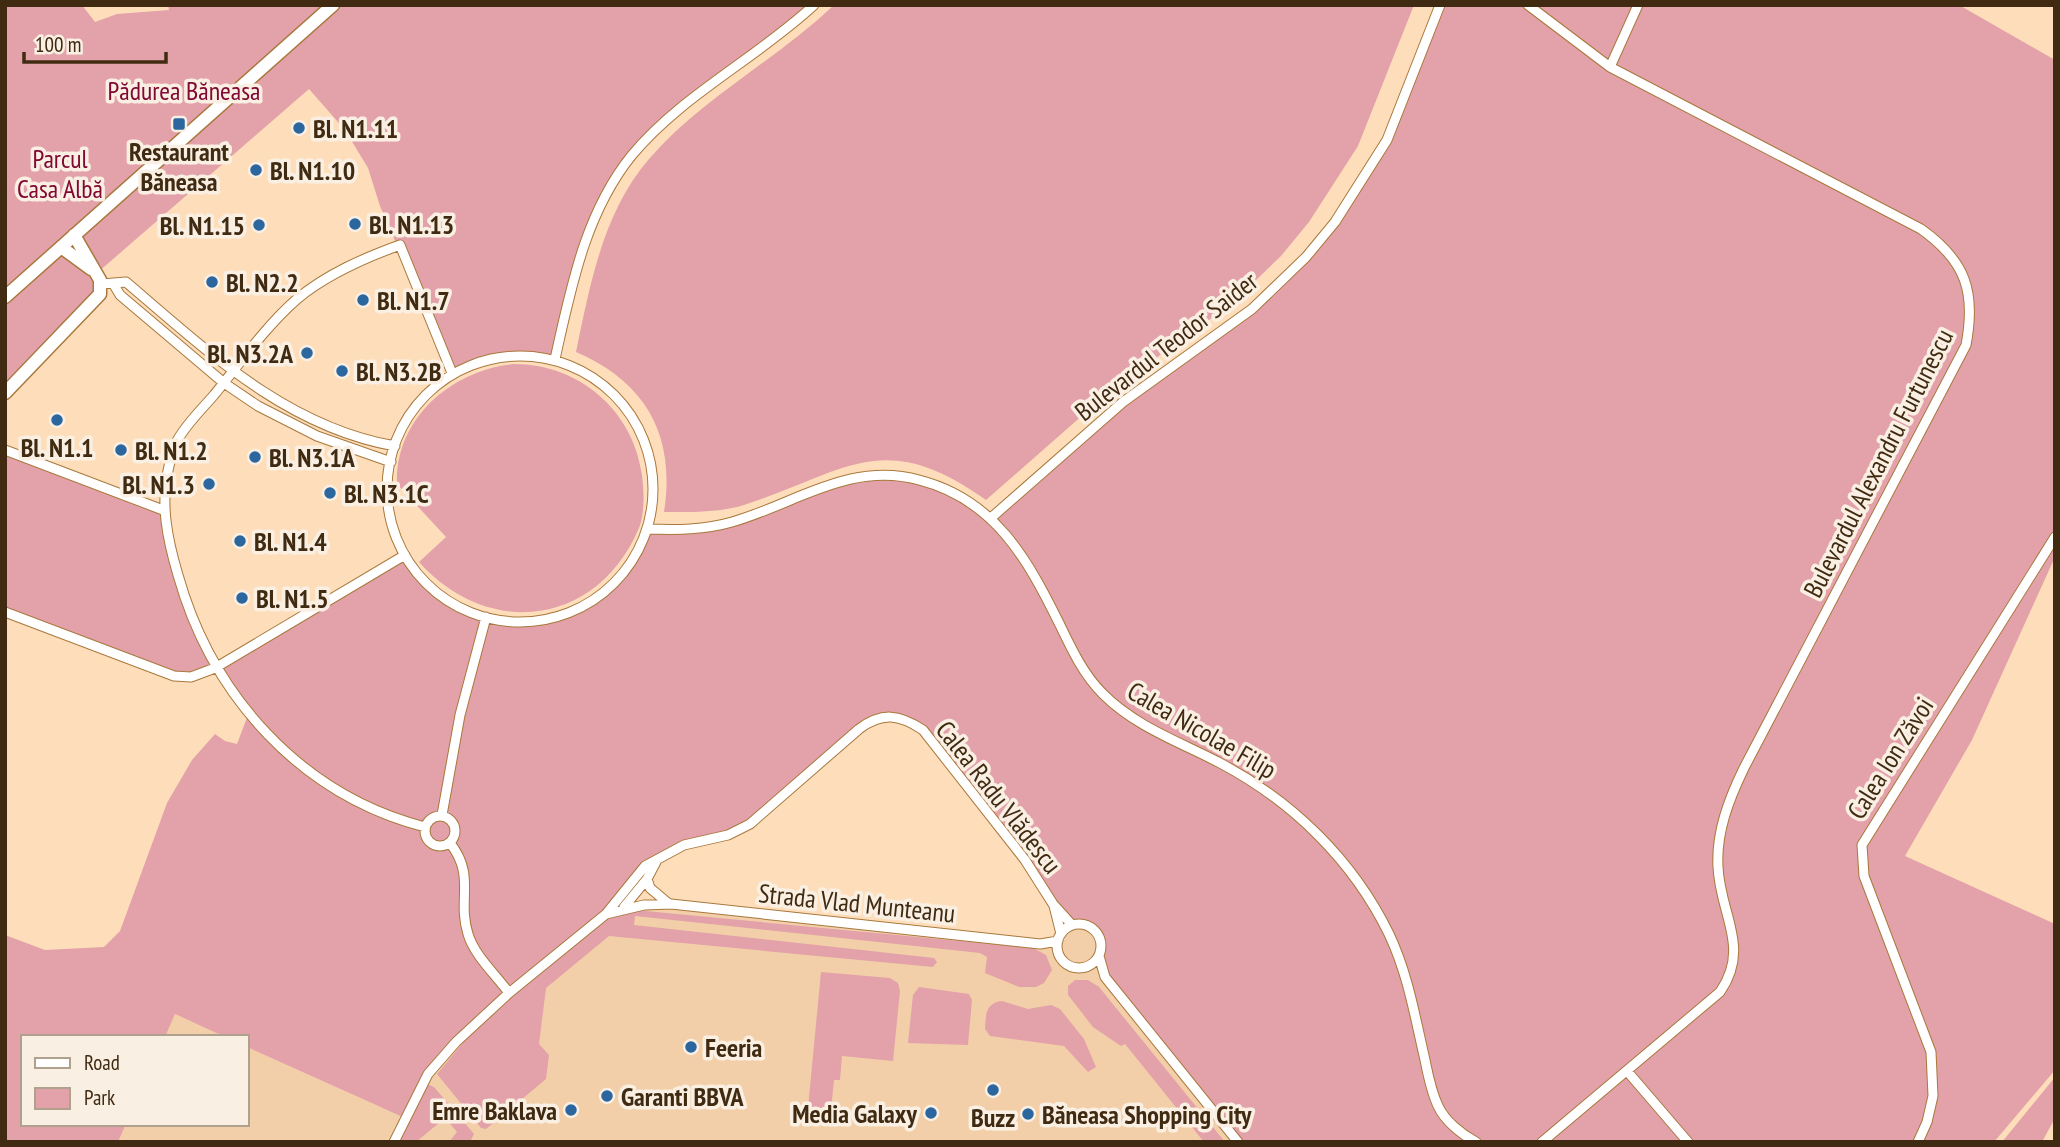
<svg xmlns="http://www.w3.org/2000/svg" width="2060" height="1147" font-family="'PT Sans Narrow',sans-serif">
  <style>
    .built { fill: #f2cfa8 }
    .green { fill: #e3a1aa }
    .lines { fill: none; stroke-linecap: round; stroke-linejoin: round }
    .street-casing { stroke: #a9783c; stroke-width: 11 }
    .secondary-casing { stroke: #a9783c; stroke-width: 15 }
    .street { stroke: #fff; stroke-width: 9 }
    .secondary { stroke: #fff; stroke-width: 12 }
    .poi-dot { fill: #2b669e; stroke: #faefe3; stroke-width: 2.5 }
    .labels { text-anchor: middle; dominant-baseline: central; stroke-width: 7; stroke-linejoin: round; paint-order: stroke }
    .park-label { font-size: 26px; fill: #810833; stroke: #faefe3 }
    .poi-label { font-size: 26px; font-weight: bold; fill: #402b12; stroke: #faefe3; text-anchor: start }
    .street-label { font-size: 26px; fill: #402b12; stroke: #faefe3 }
  </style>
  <rect width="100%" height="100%" fill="#fedeba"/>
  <path class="built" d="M 671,904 L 1057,946 L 1065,929 L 1078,924 L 1089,926 L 1101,943 L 1094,963 L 1238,1142 L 118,1142 L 126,1124 L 247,1124 L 247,1047 L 378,1106 L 416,1095 L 456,1042 L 606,914 Z
    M 175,1014 L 225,1037 L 165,1037 Z"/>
  <path class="green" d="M 5,5 L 82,5 L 95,22 L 117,14 L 169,10 L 168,5 L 814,5 L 682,109 L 632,156 L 595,215 L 555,359 C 519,351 486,358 452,373 L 380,206 L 368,168 L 345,130 L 309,89 L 97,273 L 101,284 L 5,393 Z
    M 834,5 L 1414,5 L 1358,146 L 1309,222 L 1281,256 L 1231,304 L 1109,392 L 986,500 C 882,426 846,472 744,505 C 717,513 691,512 664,512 C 676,436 646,382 576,352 C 590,285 603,212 649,159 C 701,99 776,60 834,5 Z
    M 1440,5 L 1959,5 L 2055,60 L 2055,557 L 1972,740 L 1905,856 L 2055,924 L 2055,1070 L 1994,1142 L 1238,1142 L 1094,962 L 1101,947 L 1096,932 L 1078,924 L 1065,929 L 1053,904 L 940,751 L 909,721 L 874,718 L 750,824 L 684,845 L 645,866 L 592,923 L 441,1059 L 405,1118 L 247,1047 L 247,1037 L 225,1037 L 175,1014 L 165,1037 L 23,1037 L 23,1124 L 126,1124 L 118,1142 L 5,1142 L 5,935 L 45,950 L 104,947 L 120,931 L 167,803 L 192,760 L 215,734 L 225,741 L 237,744 L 248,715 L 215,668 L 191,677 L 5,612 L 5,450 L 163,510 L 172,554 L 215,667 L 405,555 C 448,624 542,644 606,591 C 625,575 637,551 649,529 L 713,527 L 852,477 L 920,480 L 992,517 L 1123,402 L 1221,334 L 1306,257 L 1387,140 Z
    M 514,364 C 579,364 633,410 642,475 C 644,491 645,513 639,528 C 597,627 488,639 419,562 L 446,537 L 397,484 C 395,418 452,370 514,364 Z
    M 635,910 L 1033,948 L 1046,955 L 1052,970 L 1044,983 L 1036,987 L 1019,987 L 985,973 L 987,957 L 980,953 L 635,916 L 634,925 L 934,958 L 937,962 L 933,967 L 609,936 L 546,988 L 539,1044 L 549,1055 L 546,1079 L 486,1129 L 481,1128 L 437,1074 L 477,1026 L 605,918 Z
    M 821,972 L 890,978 L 898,983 L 900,991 L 893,1061 L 842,1056 L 840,1080 L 834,1080 L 831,1110 L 808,1108 Z
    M 1075,980 L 1088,980 L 1099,987 L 1225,1142 L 1204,1142 L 1125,1044 L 1121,1046 L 1093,1027 L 1068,995 L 1068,986 Z
    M 919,987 L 969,994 L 972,1000 L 968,1045 L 908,1043 L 913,995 Z
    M 1002,1001 L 1028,1009 L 1051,1005 L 1060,1009 L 1084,1039 L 1096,1067 L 1088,1072 L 1064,1046 L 990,1036 L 985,1029 C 986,1015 985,1003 1002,1001 Z
    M 2055,1077 L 2055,1118 L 2042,1142 L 2002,1142 Z
    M 427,1084 L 434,1087 L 474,1134 L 470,1142 L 449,1142 L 457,1132 L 445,1118 L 416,1142 L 399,1142 Z"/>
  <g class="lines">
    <defs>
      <path id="street" d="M 1528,5 L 1610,67 L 1921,229 C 1966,261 1976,292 1966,345 L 1744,768 C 1729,799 1716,832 1718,867 C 1720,915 1751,947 1720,992 L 1542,1142
        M 1610,67 L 1638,5
        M 101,284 L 126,282 C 206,350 286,427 395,446
        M 114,285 L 120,295 L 224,383 L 258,406 L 317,436 L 391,462
        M387 489a133 133 0 1 1 266 0a133 133 0 1 1-266 0Z
        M 555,359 C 571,288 585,213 632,155 C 682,95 757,58 814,5
        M 5,450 L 163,510
        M 992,517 L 1123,402 L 1252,309 L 1306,257 L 1335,222 L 1387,140 L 1440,5
        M 649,529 C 677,530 704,530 732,522 C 795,504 850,461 919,480 C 994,499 1027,558 1059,623 C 1071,648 1083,674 1103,694 C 1136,727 1180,742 1220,763 C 1292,801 1353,860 1389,934 C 1408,974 1415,1017 1425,1060 C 1428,1075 1431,1091 1438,1106 C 1445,1121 1461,1134 1476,1142
        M 5,612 L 174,676 L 191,677 L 215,668 L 405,555
        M 442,815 L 460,715 L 486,617
        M425 831a15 15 0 1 1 30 0a15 15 0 1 1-30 0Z
        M 425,827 C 301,795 212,696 178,575 C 167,538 160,503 169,466 C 171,457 173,448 177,441 C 186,424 202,409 214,395 C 240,363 266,326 297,299 C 327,274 364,258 400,245 L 452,373
        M 450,843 C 476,876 457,899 468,934 C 474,955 496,975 509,993
        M 647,879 L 650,888 L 669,904
        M 1054,906 L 1061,934
        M 624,907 L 647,879 L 656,862
        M 606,914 L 645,866 L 684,845 L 728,835 L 750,824 L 859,729 C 882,712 899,714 923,730 L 1025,860 L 1053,904 L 1072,925
        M1057 946a22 22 0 1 1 44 0a22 22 0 1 1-44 0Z
        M 1099,956 L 1105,977 L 1238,1142
        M 1627,1071 L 1688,1142
        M 394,1142 L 428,1074 L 456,1042 L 509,993 L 606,914 L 644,905 L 671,904 L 1040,944 L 1058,941
        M 1918,1142 L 1927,1122 L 1933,1096 L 1931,1052 L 1864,876 L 1862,845 L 2055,537"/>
      <path id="secondary" d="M 61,247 L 91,269
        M 5,297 L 333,5
        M 5,393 L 100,294 L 100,280 L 74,235"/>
    </defs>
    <use href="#street" class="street-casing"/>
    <use href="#secondary" class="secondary-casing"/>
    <use href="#street" class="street"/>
    <use href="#secondary" class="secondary"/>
  </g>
  <g class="poi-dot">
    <rect x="172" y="117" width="14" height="14" rx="3.5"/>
    <circle cx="299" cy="128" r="7"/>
    <circle cx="256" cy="170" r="7"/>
    <circle cx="355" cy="224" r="7"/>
    <circle cx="259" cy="225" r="7"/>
    <circle cx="212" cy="282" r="7"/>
    <circle cx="363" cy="300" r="7"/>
    <circle cx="307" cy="353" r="7"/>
    <circle cx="342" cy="371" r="7"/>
    <circle cx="57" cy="420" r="7"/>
    <circle cx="121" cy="450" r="7"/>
    <circle cx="255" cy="457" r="7"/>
    <circle cx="209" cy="484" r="7"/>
    <circle cx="330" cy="493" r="7"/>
    <circle cx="240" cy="541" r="7"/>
    <circle cx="242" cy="598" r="7"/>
    <circle cx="691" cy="1047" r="7"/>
    <circle cx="993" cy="1090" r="7"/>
    <circle cx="607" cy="1096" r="7"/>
    <circle cx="571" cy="1110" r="7"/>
    <circle cx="931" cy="1113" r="7"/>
    <circle cx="1028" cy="1114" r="7"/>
  </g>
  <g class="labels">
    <g class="park-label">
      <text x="184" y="90">Pădurea Băneasa</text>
      <text x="60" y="158">Parcul<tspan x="60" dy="30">Casa Albă</tspan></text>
    </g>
    <g class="poi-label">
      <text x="313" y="128">Bl. N1.11</text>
      <text x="179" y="151" text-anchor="middle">Restaurant<tspan x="179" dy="30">Băneasa</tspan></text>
      <text x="270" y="170">Bl. N1.10</text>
      <text x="369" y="224">Bl. N1.13</text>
      <text x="245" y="225" text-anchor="end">Bl. N1.15</text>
      <text x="226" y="282">Bl. N2.2</text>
      <text x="377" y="300">Bl. N1.7</text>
      <text x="293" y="353" text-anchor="end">Bl. N3.2A</text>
      <text x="356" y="371">Bl. N3.2B</text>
      <text x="57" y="447" text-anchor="middle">Bl. N1.1</text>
      <text x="135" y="450">Bl. N1.2</text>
      <text x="269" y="457">Bl. N3.1A</text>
      <text x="195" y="484" text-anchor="end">Bl. N1.3</text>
      <text x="344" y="493">Bl. N3.1C</text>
      <text x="254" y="541">Bl. N1.4</text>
      <text x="256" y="598">Bl. N1.5</text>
      <text x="705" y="1047">Feeria</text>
      <text x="621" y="1096">Garanti BBVA</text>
      <text x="557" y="1110" text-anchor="end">Emre Baklava</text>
      <text x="917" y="1113" text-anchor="end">Media Galaxy</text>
      <text x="1042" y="1114">Băneasa Shopping City</text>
      <text x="993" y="1117" text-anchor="middle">Buzz</text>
    </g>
    <g class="street-label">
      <text transform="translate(1166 346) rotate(-38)">Bulevardul Teodor Saider</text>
      <text transform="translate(1878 463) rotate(-63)">Bulevardul Alexandru Furtunescu</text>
      <text transform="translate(1202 730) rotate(30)">Calea Nicolae Filip</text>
      <text transform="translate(1890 758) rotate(-58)">Calea Ion Zăvoi</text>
      <text transform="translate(999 797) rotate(52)">Calea Radu Vlădescu</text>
      <text transform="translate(857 903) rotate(6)">Strada Vlad Munteanu</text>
    </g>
  </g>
  <rect width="2060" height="1147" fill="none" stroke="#402b12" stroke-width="14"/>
  <rect x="21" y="1035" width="228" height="91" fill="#faefe3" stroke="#b0a18f" stroke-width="2"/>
  <rect x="35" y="1058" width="35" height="10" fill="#ffffff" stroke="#b0a18f" stroke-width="2"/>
  <text x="84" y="1070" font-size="21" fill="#402b12">Road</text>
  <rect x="35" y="1088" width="35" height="21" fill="#e3a1aa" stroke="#b0a18f" stroke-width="2"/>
  <text x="84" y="1105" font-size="21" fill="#402b12">Park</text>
  <path d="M24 52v10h142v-10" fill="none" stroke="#402b12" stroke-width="3.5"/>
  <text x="35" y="52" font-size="21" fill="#402b12" stroke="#faefe3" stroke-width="5" paint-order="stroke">100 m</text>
</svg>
